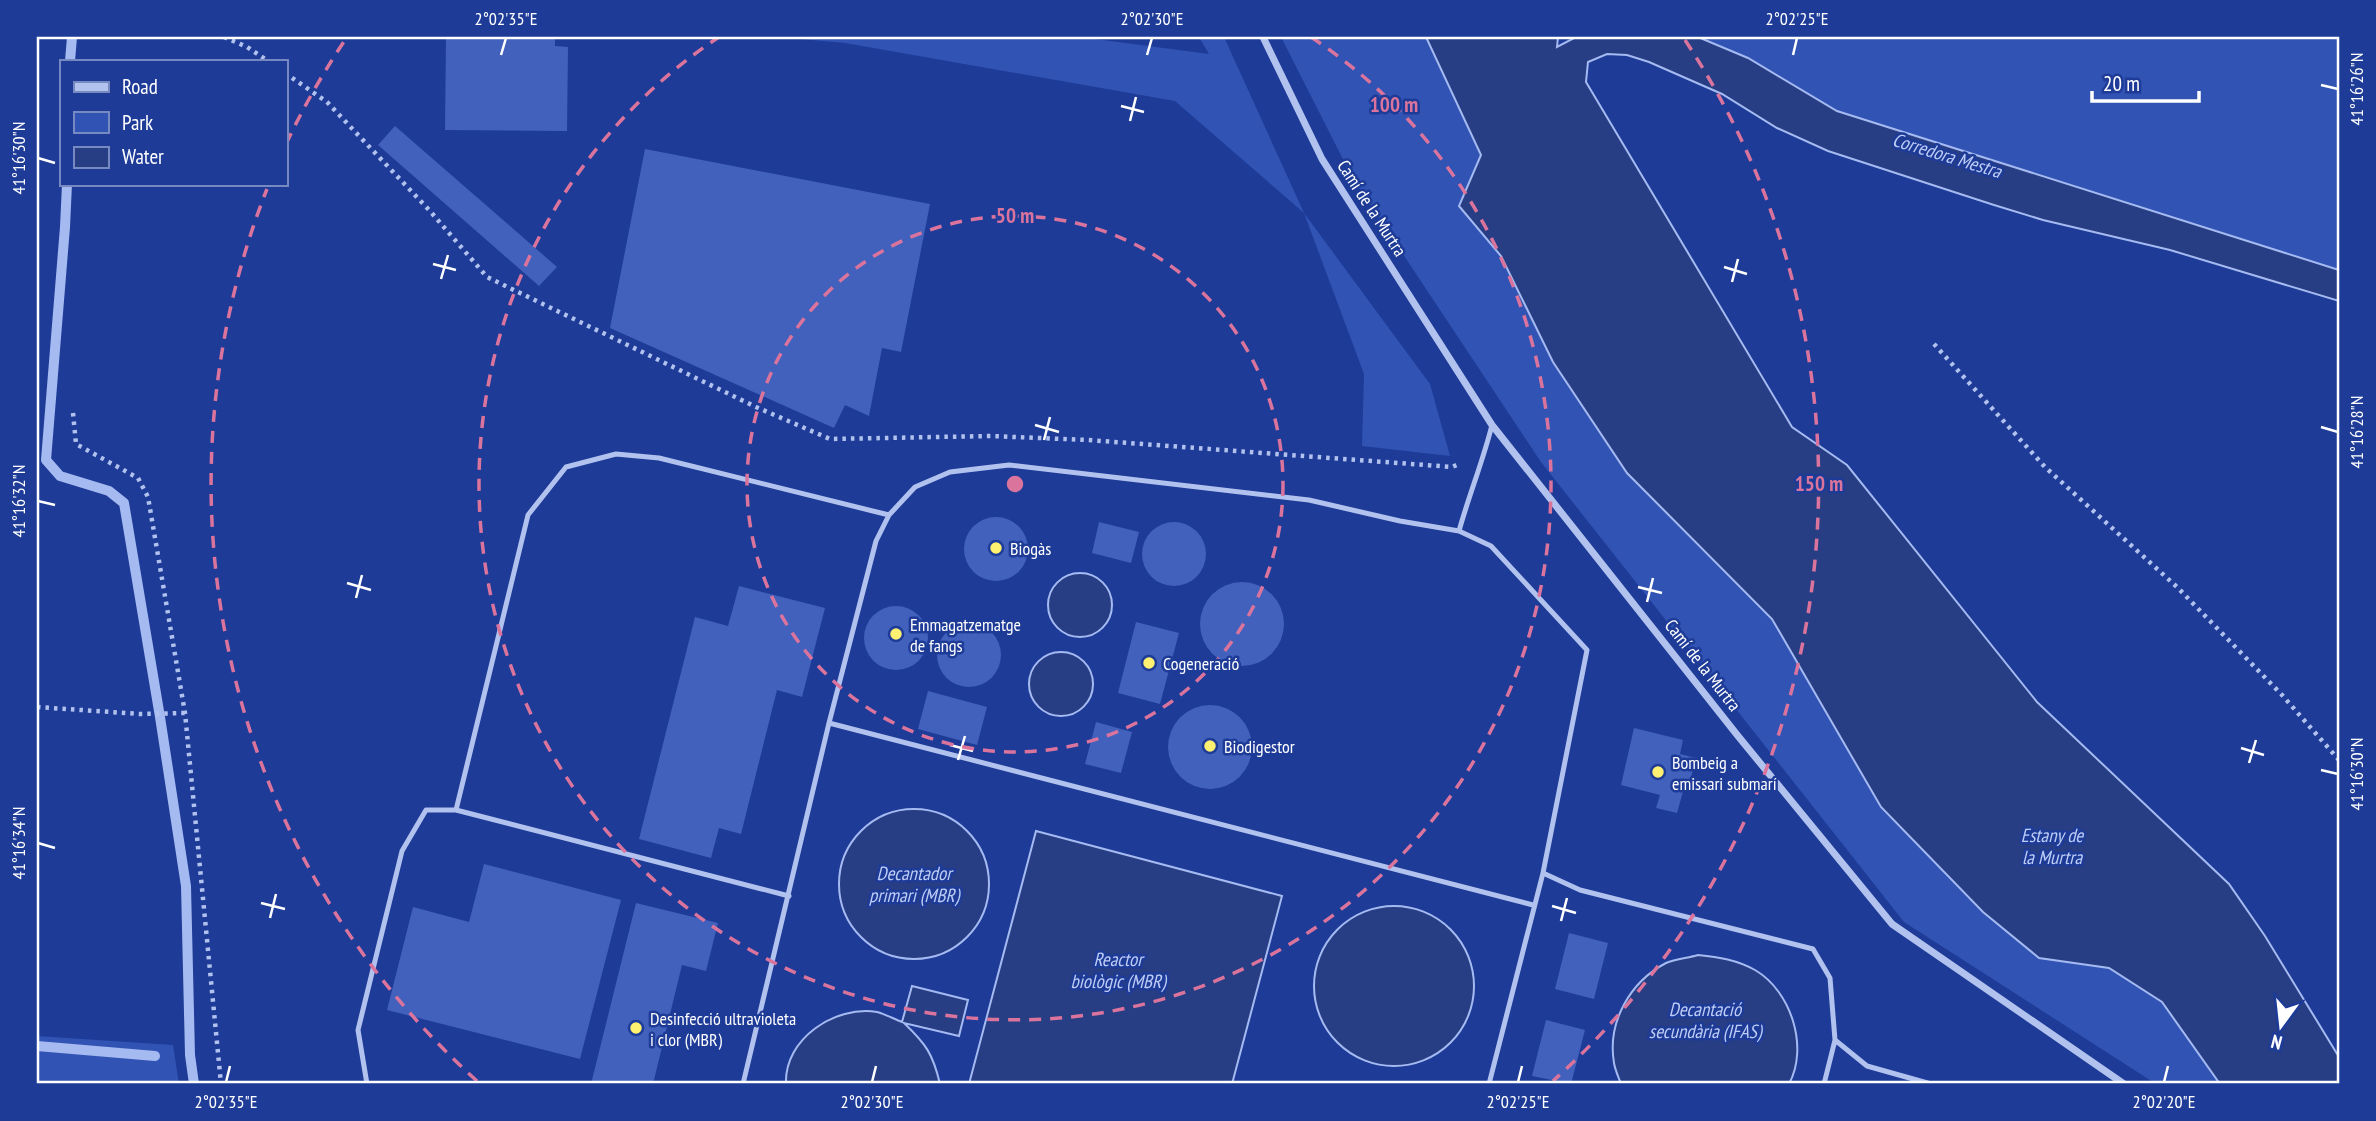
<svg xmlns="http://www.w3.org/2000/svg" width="2376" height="1121" font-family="'PT Sans Narrow',sans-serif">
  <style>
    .green { fill: #3153b4 }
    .water { fill: #283e84; stroke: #a5baf1; stroke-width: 2 }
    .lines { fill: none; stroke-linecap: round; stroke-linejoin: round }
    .stream { stroke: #a5baf1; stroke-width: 10 }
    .building { fill: #4261bc }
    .path { stroke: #b2c2ef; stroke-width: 4.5; stroke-dasharray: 3.5 5; stroke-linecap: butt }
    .service { stroke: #b2c2ef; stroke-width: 5 }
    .minor { stroke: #b2c2ef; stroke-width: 7 }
    .ticks { fill: none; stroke: #fff; stroke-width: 2.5 }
    .ring { fill: none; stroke: #da749d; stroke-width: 3.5; stroke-dasharray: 12 9 }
    .poi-dot { fill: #fef171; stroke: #1d3b97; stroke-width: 2.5 }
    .labels { text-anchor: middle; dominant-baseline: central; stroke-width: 5; stroke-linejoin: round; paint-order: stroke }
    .street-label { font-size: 18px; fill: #fff; stroke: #1d3b97 }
    .poi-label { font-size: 18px; fill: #fff; stroke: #1d3b97; text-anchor: start }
    .water-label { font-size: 19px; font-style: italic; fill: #becdf6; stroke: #1d3b97 }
    .centre { fill: #da749d; stroke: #1d3b97; stroke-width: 3.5 }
    .ring-label { font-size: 21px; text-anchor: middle; font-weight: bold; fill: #da749d; stroke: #1d3b97; stroke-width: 5; stroke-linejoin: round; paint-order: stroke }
    .neatline { fill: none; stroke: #fff; stroke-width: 2.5 }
    .ticks-label { font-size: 18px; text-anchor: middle; fill: #fff }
  </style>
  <rect width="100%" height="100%" fill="#1d3b97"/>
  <path class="green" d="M 778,37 L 1080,37 L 1209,54 L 1199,37 L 1224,37 L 1304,213 L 1430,384 L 1450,456 L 1362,446 L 1364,374 L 1304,213 L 1175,101 L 845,43 Z
    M 1281,37 L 1426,37 L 1481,155 L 1459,206 L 1501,256 L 1553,362 L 1627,473 L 1772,619 L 1881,807 L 2039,958 L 2109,968 L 2162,1002 L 2220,1084 L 2156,1084 L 1904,922 L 1541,462 L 1353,179 Z
    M 1698,37 L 2339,37 L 2339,270 L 1837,111 L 1748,58 Z
    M 37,1036 L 173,1045 L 179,1084 L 37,1084 Z"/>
  <path class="water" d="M 1426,37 L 1558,37 L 1557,47 L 1576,37 L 1698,37 L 1748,58 L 1837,111 L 2339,270 L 2339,301 L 2170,250 L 2043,220 L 1994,205 L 1828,151 L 1777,128 L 1722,94 L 1649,62 L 1627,55 L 1607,54 L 1588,62 L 1586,82 L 1792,427 L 1847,465 L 2037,702 L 2229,884 L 2265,936 L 2339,1057 L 2339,1084 L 2220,1084 L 2162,1002 L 2109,968 L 2039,958 L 1983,912 L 1881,807 L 1772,619 L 1627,473 L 1553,362 L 1501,256 L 1459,206 L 1481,155 Z
    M1048 605a32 32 0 1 1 64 0a32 32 0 1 1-64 0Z
    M1029 684a32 32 0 1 1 64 0a32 32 0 1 1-64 0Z
    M839 884a75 75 0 1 1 150 0a75 75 0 1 1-150 0Z
    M 1036,831 L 1282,896 L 1232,1084 L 969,1084 Z
    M1314 986a80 80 0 1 1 160 0a80 80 0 1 1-160 0Z
    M 1698,955 C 1719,957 1737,960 1755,970 C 1791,991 1809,1047 1789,1084 L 1621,1084 C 1619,1078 1615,1070 1614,1063 C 1607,1022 1630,982 1666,963 C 1676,959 1688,958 1698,955 Z
    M 912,986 L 968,1000 L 959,1036 L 904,1023 C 926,1044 933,1054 940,1084 L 786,1084 C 784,1039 835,1005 877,1012 C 885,1014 894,1019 902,1022 Z"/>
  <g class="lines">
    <path class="stream" d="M 70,61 L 72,37
      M 67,184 L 65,227 L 46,460 L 60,476 L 109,491 L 124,503 L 160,717 L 186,886 L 190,1055 L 194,1084
      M 37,1046 L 155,1056"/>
  </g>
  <path class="building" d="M 446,37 L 555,37 L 555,46 L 568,47 L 567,131 L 445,130 Z
    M 395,126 L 557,267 L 539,286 L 378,145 Z
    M 645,149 L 930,204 L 901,352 L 882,348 L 869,416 L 845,405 L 834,428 L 610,328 Z
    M964 549a32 32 0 1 1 64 0a32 32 0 1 1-64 0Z
    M1142 554a32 32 0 1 1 64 0a32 32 0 1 1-64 0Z
    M 1099,522 L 1139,532 L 1131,563 L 1092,553 Z
    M1200 624a42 42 0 1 1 84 0a42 42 0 1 1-84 0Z
    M 739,586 L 825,608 L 802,697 L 777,690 L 741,834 L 719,828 L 711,858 L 639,839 L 695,617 L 728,626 Z
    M864 638a32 32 0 1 1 64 0a32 32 0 1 1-64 0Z
    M 1136,622 L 1179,633 L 1160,704 L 1118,693 Z
    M937 655a32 32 0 1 1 64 0a32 32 0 1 1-64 0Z
    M 928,691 L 987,707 L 977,745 L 918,729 Z
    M1168 747a42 42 0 1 1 84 0a42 42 0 1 1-84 0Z
    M 1096,722 L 1132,732 L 1121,773 L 1085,764 Z
    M 1634,728 L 1683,740 L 1680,754 L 1696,758 L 1688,789 L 1684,788 L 1677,813 L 1656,808 L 1660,795 L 1621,785 Z
    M 484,864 L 621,900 L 580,1059 L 387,1010 L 413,907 L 469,922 Z
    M 636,903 L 718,923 L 706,971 L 682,965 L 653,1084 L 591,1084 Z
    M 1569,933 L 1608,943 L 1594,999 L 1555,989 Z
    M 1546,1020 L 1585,1030 L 1571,1084 L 1532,1076 Z"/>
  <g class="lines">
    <path class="path" d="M 224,37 L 247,47 L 268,61
      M 285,73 L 327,102 L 430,211 L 487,277 L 756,407 L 830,439 L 991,436 L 1088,440 L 1452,467 L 1459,464
      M 1934,344 L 2045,467 L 2177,587 L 2282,695 L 2339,760
      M 73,413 L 76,444 L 138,478 L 148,497 L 185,713 L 221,1084
      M 37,707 L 140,714 L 185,713"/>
    <path class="service" d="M 1459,531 C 1469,495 1483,461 1492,425
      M 829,723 L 1533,905
      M 456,810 L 528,515 L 566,467 L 616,454 L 659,458 L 889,515
      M 367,1084 L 358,1030 L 402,851 L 426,810 L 456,810 L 789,896
      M 743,1084 L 829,723 L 876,541 L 889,515 L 915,487 L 950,472 L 1009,465 L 1309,500 L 1400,521 L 1459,531 L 1491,546 L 1587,650 L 1543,873 L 1580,890 L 1813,949 L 1830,978 L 1835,1040 L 1867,1066 L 1931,1084
      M 1489,1084 L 1543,873
      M 1824,1084 L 1835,1040"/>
    <path class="minor" d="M 1263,37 L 1322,159 L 1492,425 L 1738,736 L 1892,924 L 2124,1084"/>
  </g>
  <path class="ticks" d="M 501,55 L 506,38M 1147,55 L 1152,38M 1793,55 L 1797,38M 2321,85 L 2338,89M 1121,106 L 1144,112M 1130,121 L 1136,97M 38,158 L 55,163M 433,264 L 456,270M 1724,267 L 1747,274M 441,279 L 448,255M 1732,282 L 1738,259M 1035,425 L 1059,432M 2321,427 L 2338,432M 1044,440 L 1050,417M 38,501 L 55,505M 347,583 L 371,590M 1638,587 L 1662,593M 356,598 L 362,575M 1647,602 L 1653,578M 950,745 L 973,751M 2241,748 L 2264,755M 958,760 L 965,736M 2249,763 L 2256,740M 2321,770 L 2338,774M 38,843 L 55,848M 261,903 L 285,909M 1552,906 L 1576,913M 270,918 L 276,894M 1561,921 L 1567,898M 226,1082 L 230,1066M 872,1082 L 876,1066M 1518,1082 L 1522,1066M 2164,1082 L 2168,1066"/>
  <g class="ring">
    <circle cx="1015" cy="484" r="268"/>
    <path d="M1311 37A536 536 0 1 1 719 37"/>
    <path d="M477 1081A804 804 0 0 1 267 189M286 144A804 804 0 0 1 345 40M1685 40A804 804 0 0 1 1553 1081"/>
  </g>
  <g class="poi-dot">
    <circle cx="996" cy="548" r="7"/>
    <circle cx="896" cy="634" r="7"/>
    <circle cx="1149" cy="663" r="7"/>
    <circle cx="1210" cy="746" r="7"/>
    <circle cx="1658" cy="772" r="7"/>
    <circle cx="636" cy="1028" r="7"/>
  </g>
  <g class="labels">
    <g class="street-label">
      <text transform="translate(1372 208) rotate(57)">Camí de la Murtra</text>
      <text transform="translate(1703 665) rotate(52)">Camí de la Murtra</text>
    </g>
    <g class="poi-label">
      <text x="1010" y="548">Biogàs</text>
      <text x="910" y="624">Emmagatzematge<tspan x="910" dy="21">de fangs</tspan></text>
      <text x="1163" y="663">Cogeneració</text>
      <text x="1224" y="746">Biodigestor</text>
      <text x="1672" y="762">Bombeig a<tspan x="1672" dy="21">emissari submarí</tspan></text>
      <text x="650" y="1018">Desinfecció ultravioleta<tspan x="650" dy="21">i clor (MBR)</tspan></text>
    </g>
    <g class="water-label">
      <text transform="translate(1947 155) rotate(17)">Corredora Mestra</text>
      <text x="2052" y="835">Estany de<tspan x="2052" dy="22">la Murtra</tspan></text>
      <text x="914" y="873">Decantador<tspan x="914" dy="22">primari (MBR)</tspan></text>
      <text x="1118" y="959">Reactor<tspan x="1118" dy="22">biològic (MBR)</tspan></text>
      <text x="1705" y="1009">Decantació<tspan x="1705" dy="22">secundària (IFAS)</tspan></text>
    </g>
  </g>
  <circle cx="1015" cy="484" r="10" class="centre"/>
  <g class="ring-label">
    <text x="1394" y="112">100 m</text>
    <text x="1015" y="223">50 m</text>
    <text x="1819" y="491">150 m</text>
  </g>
  <rect width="2376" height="1121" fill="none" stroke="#1d3b97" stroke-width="77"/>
  <rect x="60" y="60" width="228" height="126" fill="#1d3b97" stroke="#7789c1" stroke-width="2"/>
  <rect x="74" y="82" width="35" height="10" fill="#b2c2ef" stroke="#7789c1" stroke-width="2"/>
  <text x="122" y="94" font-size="21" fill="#ffffff">Road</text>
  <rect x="74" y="112" width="35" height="21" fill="#3153b4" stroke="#7789c1" stroke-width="2"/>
  <text x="122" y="130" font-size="21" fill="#ffffff">Park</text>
  <rect x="74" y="147" width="35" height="21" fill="#283e84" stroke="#7789c1" stroke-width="2"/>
  <text x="122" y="164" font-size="21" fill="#ffffff">Water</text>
  <g transform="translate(2281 1026) rotate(195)" stroke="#1d3b97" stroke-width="5" paint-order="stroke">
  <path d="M0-5L12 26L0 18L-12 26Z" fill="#ffffff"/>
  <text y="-10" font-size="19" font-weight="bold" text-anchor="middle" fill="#ffffff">N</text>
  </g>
  <path d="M2092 91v10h107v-10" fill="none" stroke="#ffffff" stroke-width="3.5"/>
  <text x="2103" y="91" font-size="21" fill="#ffffff" stroke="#1d3b97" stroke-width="5" paint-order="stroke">20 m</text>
  <rect x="38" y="38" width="2300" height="1044" class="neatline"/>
  <g class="ticks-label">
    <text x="506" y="25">2°02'35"E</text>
    <text x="1152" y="25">2°02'30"E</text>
    <text x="1797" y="25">2°02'25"E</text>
    <text transform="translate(2357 89) rotate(-90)" y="6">41°16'26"N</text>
    <text transform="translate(19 158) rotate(-90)" y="6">41°16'30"N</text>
    <text transform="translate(2357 432) rotate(-90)" y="6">41°16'28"N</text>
    <text transform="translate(19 501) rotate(-90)" y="6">41°16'32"N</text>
    <text transform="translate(2357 774) rotate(-90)" y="6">41°16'30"N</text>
    <text transform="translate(19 843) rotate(-90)" y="6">41°16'34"N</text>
    <text x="226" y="1108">2°02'35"E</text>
    <text x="872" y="1108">2°02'30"E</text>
    <text x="1518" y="1108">2°02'25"E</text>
    <text x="2164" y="1108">2°02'20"E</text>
  </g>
</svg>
